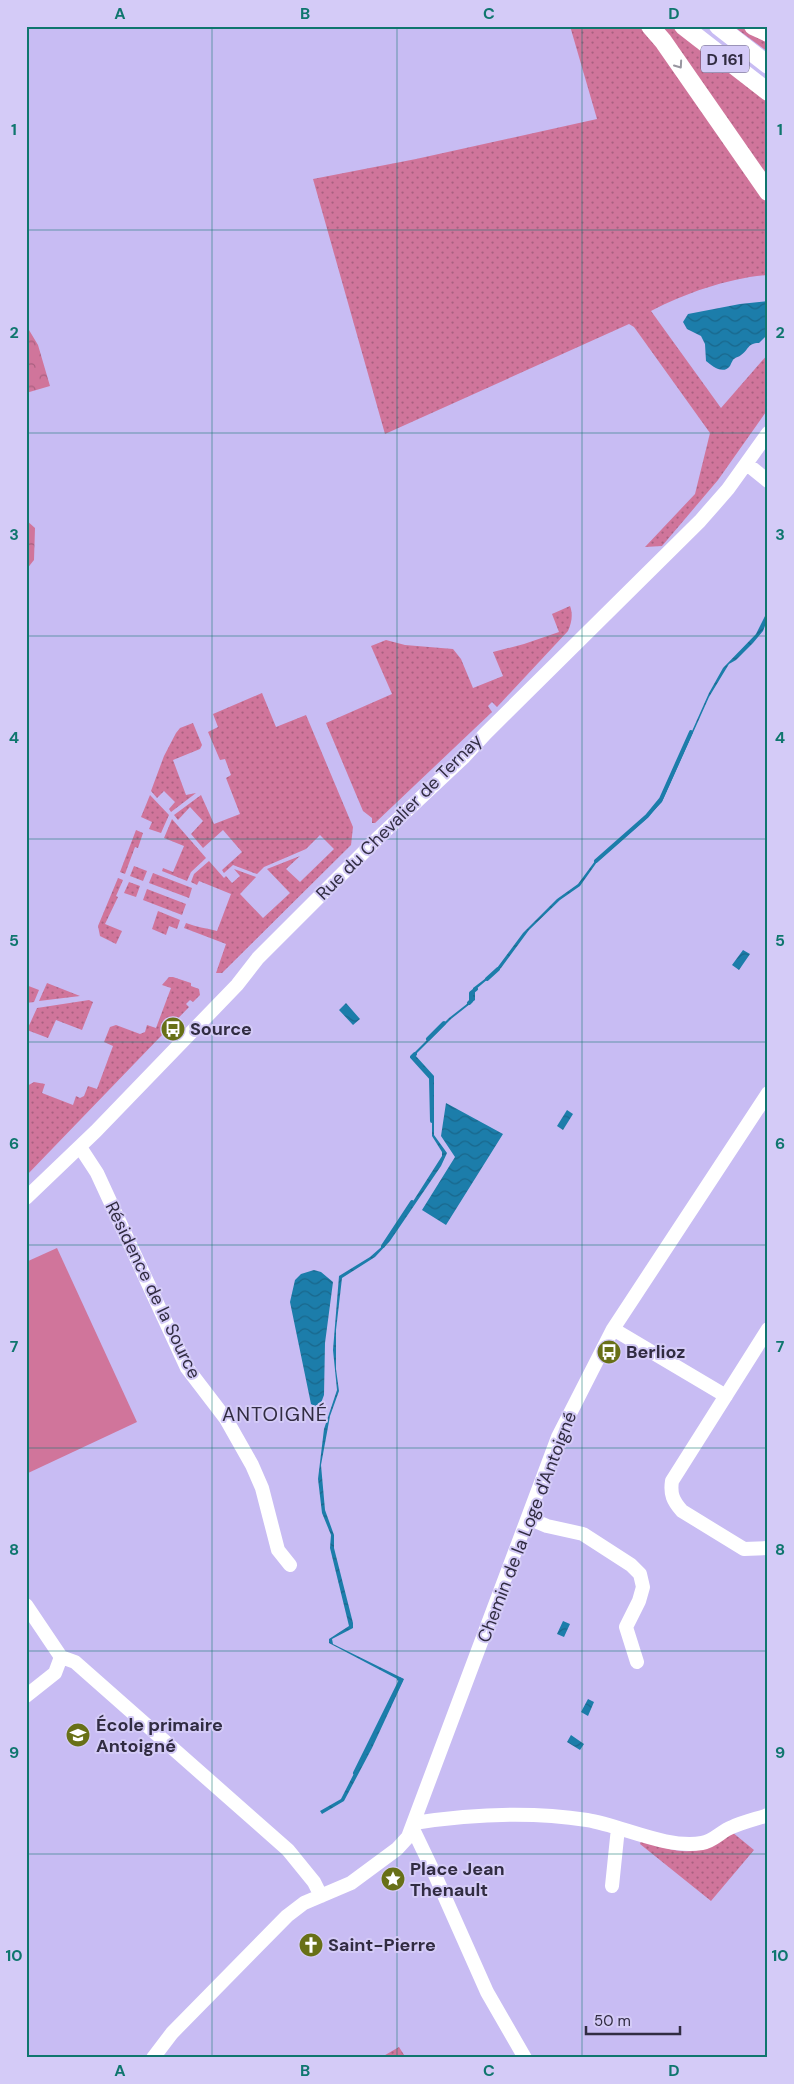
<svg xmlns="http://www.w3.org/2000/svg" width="794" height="2084" font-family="'DM Sans',sans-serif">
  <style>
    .grass { fill: url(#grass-dots) }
    .forest { fill: url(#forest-crowns) }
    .pitch { fill: #d0759b }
    .water { fill: url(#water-waves) }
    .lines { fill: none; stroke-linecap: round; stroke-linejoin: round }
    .stream { stroke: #1c7daa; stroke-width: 4 }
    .minor { stroke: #fff; stroke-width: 14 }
    .major { stroke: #fff; stroke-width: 18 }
    .oneway { stroke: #9896a0 }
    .grid { fill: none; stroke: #0f766e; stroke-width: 1; stroke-opacity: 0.55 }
    .labels { text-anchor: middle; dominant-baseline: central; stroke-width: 4; stroke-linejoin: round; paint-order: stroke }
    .shield { fill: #d4cbf7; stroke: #625c78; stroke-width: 1 }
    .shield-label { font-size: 16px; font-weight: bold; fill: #312c42 }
    .street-label { font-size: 18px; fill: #312c42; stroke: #d4cbf7 }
    .poi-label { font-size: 18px; font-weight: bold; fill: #312c42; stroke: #d4cbf7; text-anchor: start }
    .quarter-label { font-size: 20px; letter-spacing: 1px; fill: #312c42; stroke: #d4cbf7 }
    .neatline { fill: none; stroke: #0f766e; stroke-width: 2 }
    .grid-label { font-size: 16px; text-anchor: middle; font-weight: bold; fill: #0f766e }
  </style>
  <defs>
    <pattern id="grass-dots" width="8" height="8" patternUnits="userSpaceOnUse" patternTransform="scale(1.25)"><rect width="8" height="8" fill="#d0759b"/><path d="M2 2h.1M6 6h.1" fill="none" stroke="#a96080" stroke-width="1.8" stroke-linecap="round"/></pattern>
    <pattern id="forest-crowns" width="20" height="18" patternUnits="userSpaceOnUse" patternTransform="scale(1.25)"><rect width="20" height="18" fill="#d0759b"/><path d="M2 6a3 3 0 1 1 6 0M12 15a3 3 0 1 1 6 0" fill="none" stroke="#a96080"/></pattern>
    <pattern id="water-waves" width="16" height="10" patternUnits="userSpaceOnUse" patternTransform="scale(1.25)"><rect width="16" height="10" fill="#1c7daa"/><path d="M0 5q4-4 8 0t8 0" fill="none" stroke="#19678c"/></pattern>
  </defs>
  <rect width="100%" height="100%" fill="#c8bcf3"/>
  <path class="grass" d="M 570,26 L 642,26 L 768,203 L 768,275 C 729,278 686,293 651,311 L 721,408 L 768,354 L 768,409 L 718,480 L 662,546 L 645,547 L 695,494 L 710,433 L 634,327 L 629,324 L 385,434 L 313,179 L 416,159 L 597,119 Z
    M 655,26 L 671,26 L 768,102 L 768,186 Z
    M 733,26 L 743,26 L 768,37 L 768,52 Z
    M 570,606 C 573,614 572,622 568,631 L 497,707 L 492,702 L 488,706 L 492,712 L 375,823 L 372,823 L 372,818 L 363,811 L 326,723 L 392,694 L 371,646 L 386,640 L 405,645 L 453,649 L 461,659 L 473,688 L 503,676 L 493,652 L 524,644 L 559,632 L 552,614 Z
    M 262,693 L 276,727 L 306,715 L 353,827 L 351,845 L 222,973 L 216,973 L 226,944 L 184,928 L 186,923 C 196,927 206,928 217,931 L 231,894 L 199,881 L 197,885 L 191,882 L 194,874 L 209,861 L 224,878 L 226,876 L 232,883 L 240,876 L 234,869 L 256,877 L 240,894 L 263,918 L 290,893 L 267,869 L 300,856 L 286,869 L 300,882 L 334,849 L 320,835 L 306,849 L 264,867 L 257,874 L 233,865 L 224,873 L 222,870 L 242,852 L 223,830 L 203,848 L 191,834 L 203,821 L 190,807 L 178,820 L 174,815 L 201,795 L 214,824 L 240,814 L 226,778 L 231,775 L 225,759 L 220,760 L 208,732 L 218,727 L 213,714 Z
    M 193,723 L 202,745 L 200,749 L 173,760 L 186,795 L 196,793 L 171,812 L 169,809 L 175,802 L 164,791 L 157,798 L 151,791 L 164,756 L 176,733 L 180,728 Z
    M 150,795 L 169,815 L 161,833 L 149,829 L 152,822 L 141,817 Z
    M 172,819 L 206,858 L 191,872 L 187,881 L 162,871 L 163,868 L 173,872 L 184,846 L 164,838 Z
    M 136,830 L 143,833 L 138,848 L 135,847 L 125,874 L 120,872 Z
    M 134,866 L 147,871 L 143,881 L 130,876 Z
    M 153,873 L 192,888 L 189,898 L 149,883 Z
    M 118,878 L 123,880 L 116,896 L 118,897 L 105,924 L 122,931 L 116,944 L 100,936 L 98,926 Z
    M 129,882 L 140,886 L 136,897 L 124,893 Z
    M 147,889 L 186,904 L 182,915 L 143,900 Z
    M 158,911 L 180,920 L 177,929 L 169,926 L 166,935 L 152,929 Z
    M 169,977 L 173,977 L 191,983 L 191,986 L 199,989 L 200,995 L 193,1002 L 190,1000 L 186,1004 L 189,1007 L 26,1176 L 27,1086 L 34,1082 L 45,1084 L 42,1093 L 73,1105 L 76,1096 L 80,1098 L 84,1096 L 88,1086 L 97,1089 L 113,1046 L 104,1042 L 110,1027 L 116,1025 L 140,1034 L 145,1032 L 147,1025 L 156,1028 L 171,988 L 162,985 Z
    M 47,983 L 80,996 L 39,1001 Z
    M 26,985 L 39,990 L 34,1002 L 26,1003 Z
    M 89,1000 L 93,1002 L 82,1030 L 56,1020 L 48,1038 L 27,1030 L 37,1008 Z
    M 732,1832 L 754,1850 L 711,1901 L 640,1844 L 641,1841 C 683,1854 696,1858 732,1832 Z
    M 399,2047 L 406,2058 L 380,2058 Z"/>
  <path class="forest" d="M 26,325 L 38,345 L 50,386 L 26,393 Z
    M 26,520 L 35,528 L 34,560 L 26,570 Z"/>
  <path class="pitch" d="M 57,1248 L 137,1422 L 26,1474 L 26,1262 Z"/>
  <path class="water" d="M 768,301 L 768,334 L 759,343 C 747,343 749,350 741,355 C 739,357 736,357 734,359 C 733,359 730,366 730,366 C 723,375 712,366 706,361 L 705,344 L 701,336 L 687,329 L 683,322 L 688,314 L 740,304 Z
    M 768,610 L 768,618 L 763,631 L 753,643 L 736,660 L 729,664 L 709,697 L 662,802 L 645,820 L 597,862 L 580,886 L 560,900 L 529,930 L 501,968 L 475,990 L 475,1000 L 451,1019 L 415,1055 L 434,1076 L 434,1135 L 447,1153 L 441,1166 L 390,1241 L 375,1257 L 342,1278 L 336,1330 L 336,1369 L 339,1391 L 330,1416 L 321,1465 L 325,1510 L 334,1535 L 334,1548 L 353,1623 L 353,1628 L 332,1639 L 333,1644 L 404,1679 L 372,1748 L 344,1801 L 322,1814 L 320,1811 L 341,1799 L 401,1681 L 329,1643 L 329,1639 L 349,1626 L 330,1548 L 331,1535 L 322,1513 L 318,1479 L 324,1429 L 337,1390 L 333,1350 L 339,1276 L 370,1257 L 387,1242 L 442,1156 L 442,1152 L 432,1136 L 432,1087 L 430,1075 L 412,1055 L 449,1018 L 472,1000 L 473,988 L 494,972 L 523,933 L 557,899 L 578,884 L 595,861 L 651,812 L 664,794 L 709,693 L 723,668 L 756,634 Z
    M 743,950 L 750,954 L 739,970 L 732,965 Z
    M 346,1003 L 360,1019 L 353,1025 L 339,1010 Z
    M 446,1103 L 503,1134 L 446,1225 L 422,1210 L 455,1157 L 441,1136 Z
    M 567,1110 L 573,1114 L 563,1130 L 557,1126 Z
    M 314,1270 L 321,1272 L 333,1282 L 325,1343 L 324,1395 L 321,1403 L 315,1406 L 311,1404 L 290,1302 L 295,1280 L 301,1274 Z
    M 563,1621 L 570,1624 L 564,1637 L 557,1634 Z
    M 588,1699 L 594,1702 L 588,1716 L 581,1712 Z
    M 571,1735 L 584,1744 L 580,1750 L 567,1742 Z"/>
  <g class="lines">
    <path class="stream" d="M 596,861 L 647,816 L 661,799 L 691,732
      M 487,979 L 498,969
      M 469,1003 L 471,1001 L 471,993 L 476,989
      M 428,1039 L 444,1023
      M 415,1054 L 412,1057 L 431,1078 L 432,1121
      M 383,1246 L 412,1202
      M 355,1773 L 401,1680 L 399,1679"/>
    <path class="minor" d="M 747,464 L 768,481
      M 80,1147 L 97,1173 L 187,1368 L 226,1419 L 252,1465 L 262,1488 L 278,1550 L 290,1565
      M 26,1198 L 96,1131 L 237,985 L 258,958 L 380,836 L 463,758 L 485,734 L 700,521 L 728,489 L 768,433
      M 613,1329 L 726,1396
      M 768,1329 L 672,1481 C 670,1494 673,1501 682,1511 L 744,1549 L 768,1548
      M 528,1518 L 547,1526 L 583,1534 L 631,1565 L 640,1574 L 643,1587 L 639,1601 L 626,1627 L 637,1662
      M 26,1605 L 61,1657 L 75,1662 L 288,1850 L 314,1882 L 321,1896
      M 26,1696 L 55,1673 L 61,1657
      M 414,1823 C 472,1814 529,1811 587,1820 C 623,1826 666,1849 702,1843 C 714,1841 721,1831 732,1827 C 743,1822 756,1819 768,1815
      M 412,1827 L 435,1875 L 487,1992 L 525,2058
      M 612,1886 L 618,1828
      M 153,2058 L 172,2033 L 287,1916 L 304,1903 L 351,1883 L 397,1849 L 408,1837 L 558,1437 L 613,1329 L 768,1093"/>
    <path class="major" d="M 650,26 L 663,41 L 768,192
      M 683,26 L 768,92
      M 718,26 L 768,65
      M 753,26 L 768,33"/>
  </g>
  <defs><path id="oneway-chevron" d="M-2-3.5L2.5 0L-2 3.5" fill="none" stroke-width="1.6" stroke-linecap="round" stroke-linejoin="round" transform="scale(1.25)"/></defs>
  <use class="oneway" href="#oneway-chevron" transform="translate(679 65) rotate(55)"/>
  <path class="grid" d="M 212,26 L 212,2058M 397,26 L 397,2058M 582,26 L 582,2058M 26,230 L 768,230M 26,433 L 768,433M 26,636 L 768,636M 26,839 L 768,839M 26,1042 L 768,1042M 26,1245 L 768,1245M 26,1448 L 768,1448M 26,1651 L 768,1651M 26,1854 L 768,1854"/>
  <defs>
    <symbol id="bus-disc" viewBox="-11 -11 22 22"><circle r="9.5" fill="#687017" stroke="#d4cbf7"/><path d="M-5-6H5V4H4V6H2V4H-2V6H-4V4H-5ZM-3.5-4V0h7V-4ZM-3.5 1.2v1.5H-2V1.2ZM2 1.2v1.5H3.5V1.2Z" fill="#fff"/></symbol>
    <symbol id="school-disc" viewBox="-11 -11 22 22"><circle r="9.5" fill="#687017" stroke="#d4cbf7"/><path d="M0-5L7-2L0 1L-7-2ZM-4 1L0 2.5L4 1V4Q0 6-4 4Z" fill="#fff"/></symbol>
    <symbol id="sight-disc" viewBox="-11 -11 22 22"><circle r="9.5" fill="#687017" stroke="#d4cbf7"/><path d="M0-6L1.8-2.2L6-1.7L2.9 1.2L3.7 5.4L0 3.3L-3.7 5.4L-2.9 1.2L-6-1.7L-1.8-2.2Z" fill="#fff"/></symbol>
    <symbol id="church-disc" viewBox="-11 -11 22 22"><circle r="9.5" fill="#687017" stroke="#d4cbf7"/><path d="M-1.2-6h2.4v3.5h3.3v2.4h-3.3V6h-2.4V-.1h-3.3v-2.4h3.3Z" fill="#fff"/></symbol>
  </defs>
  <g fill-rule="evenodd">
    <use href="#bus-disc" x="159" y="1015" width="28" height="28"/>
    <use href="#bus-disc" x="595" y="1338" width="28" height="28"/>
    <use href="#school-disc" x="64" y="1721" width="28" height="28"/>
    <use href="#sight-disc" x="379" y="1865" width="28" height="28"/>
    <use href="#church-disc" x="297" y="1931" width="28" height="28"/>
  </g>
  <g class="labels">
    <rect class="shield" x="701" y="45.5" width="48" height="27" rx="4"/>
    <g class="shield-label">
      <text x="725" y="59">D 161</text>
    </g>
    <g class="street-label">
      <text transform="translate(399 817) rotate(-45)">Rue du Chevalier de Ternay</text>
      <text transform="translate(153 1290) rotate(64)">Résidence de la Source</text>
      <text transform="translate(527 1527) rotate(-69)">Chemin de la Loge d'Antoigné</text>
    </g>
    <g class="poi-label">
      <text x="190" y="1029">Source</text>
      <text x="626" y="1352">Berlioz</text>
      <text x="96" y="1725">École primaire<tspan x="96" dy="21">Antoigné</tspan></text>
      <text x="410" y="1869">Place Jean<tspan x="410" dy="21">Thenault</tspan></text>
      <text x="328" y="1945">Saint-Pierre</text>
    </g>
    <g class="quarter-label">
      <text x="275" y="1414">ANTOIGNÉ</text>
    </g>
  </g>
  <rect width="794" height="2084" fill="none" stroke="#d4cbf7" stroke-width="55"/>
  <path d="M586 2026v8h94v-8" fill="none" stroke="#312c42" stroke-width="2.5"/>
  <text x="594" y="2026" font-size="15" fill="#312c42" stroke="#d4cbf7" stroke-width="4" paint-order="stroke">50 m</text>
  <rect x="28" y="28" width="738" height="2028" class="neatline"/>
  <g class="grid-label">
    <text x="120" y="19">A</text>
    <text x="305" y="19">B</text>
    <text x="489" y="19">C</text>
    <text x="674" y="19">D</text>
    <text x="14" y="135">1</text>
    <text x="780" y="135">1</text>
    <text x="14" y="338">2</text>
    <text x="780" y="338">2</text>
    <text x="14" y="540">3</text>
    <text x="780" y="540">3</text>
    <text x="14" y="743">4</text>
    <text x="780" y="743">4</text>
    <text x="14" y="946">5</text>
    <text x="780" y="946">5</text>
    <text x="14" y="1149">6</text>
    <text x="780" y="1149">6</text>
    <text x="14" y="1352">7</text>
    <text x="780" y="1352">7</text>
    <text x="14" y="1555">8</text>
    <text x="780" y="1555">8</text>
    <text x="14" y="1758">9</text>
    <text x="780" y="1758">9</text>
    <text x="14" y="1961">10</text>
    <text x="780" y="1961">10</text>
    <text x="120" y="2076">A</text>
    <text x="305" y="2076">B</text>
    <text x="489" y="2076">C</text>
    <text x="674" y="2076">D</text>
  </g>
</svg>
